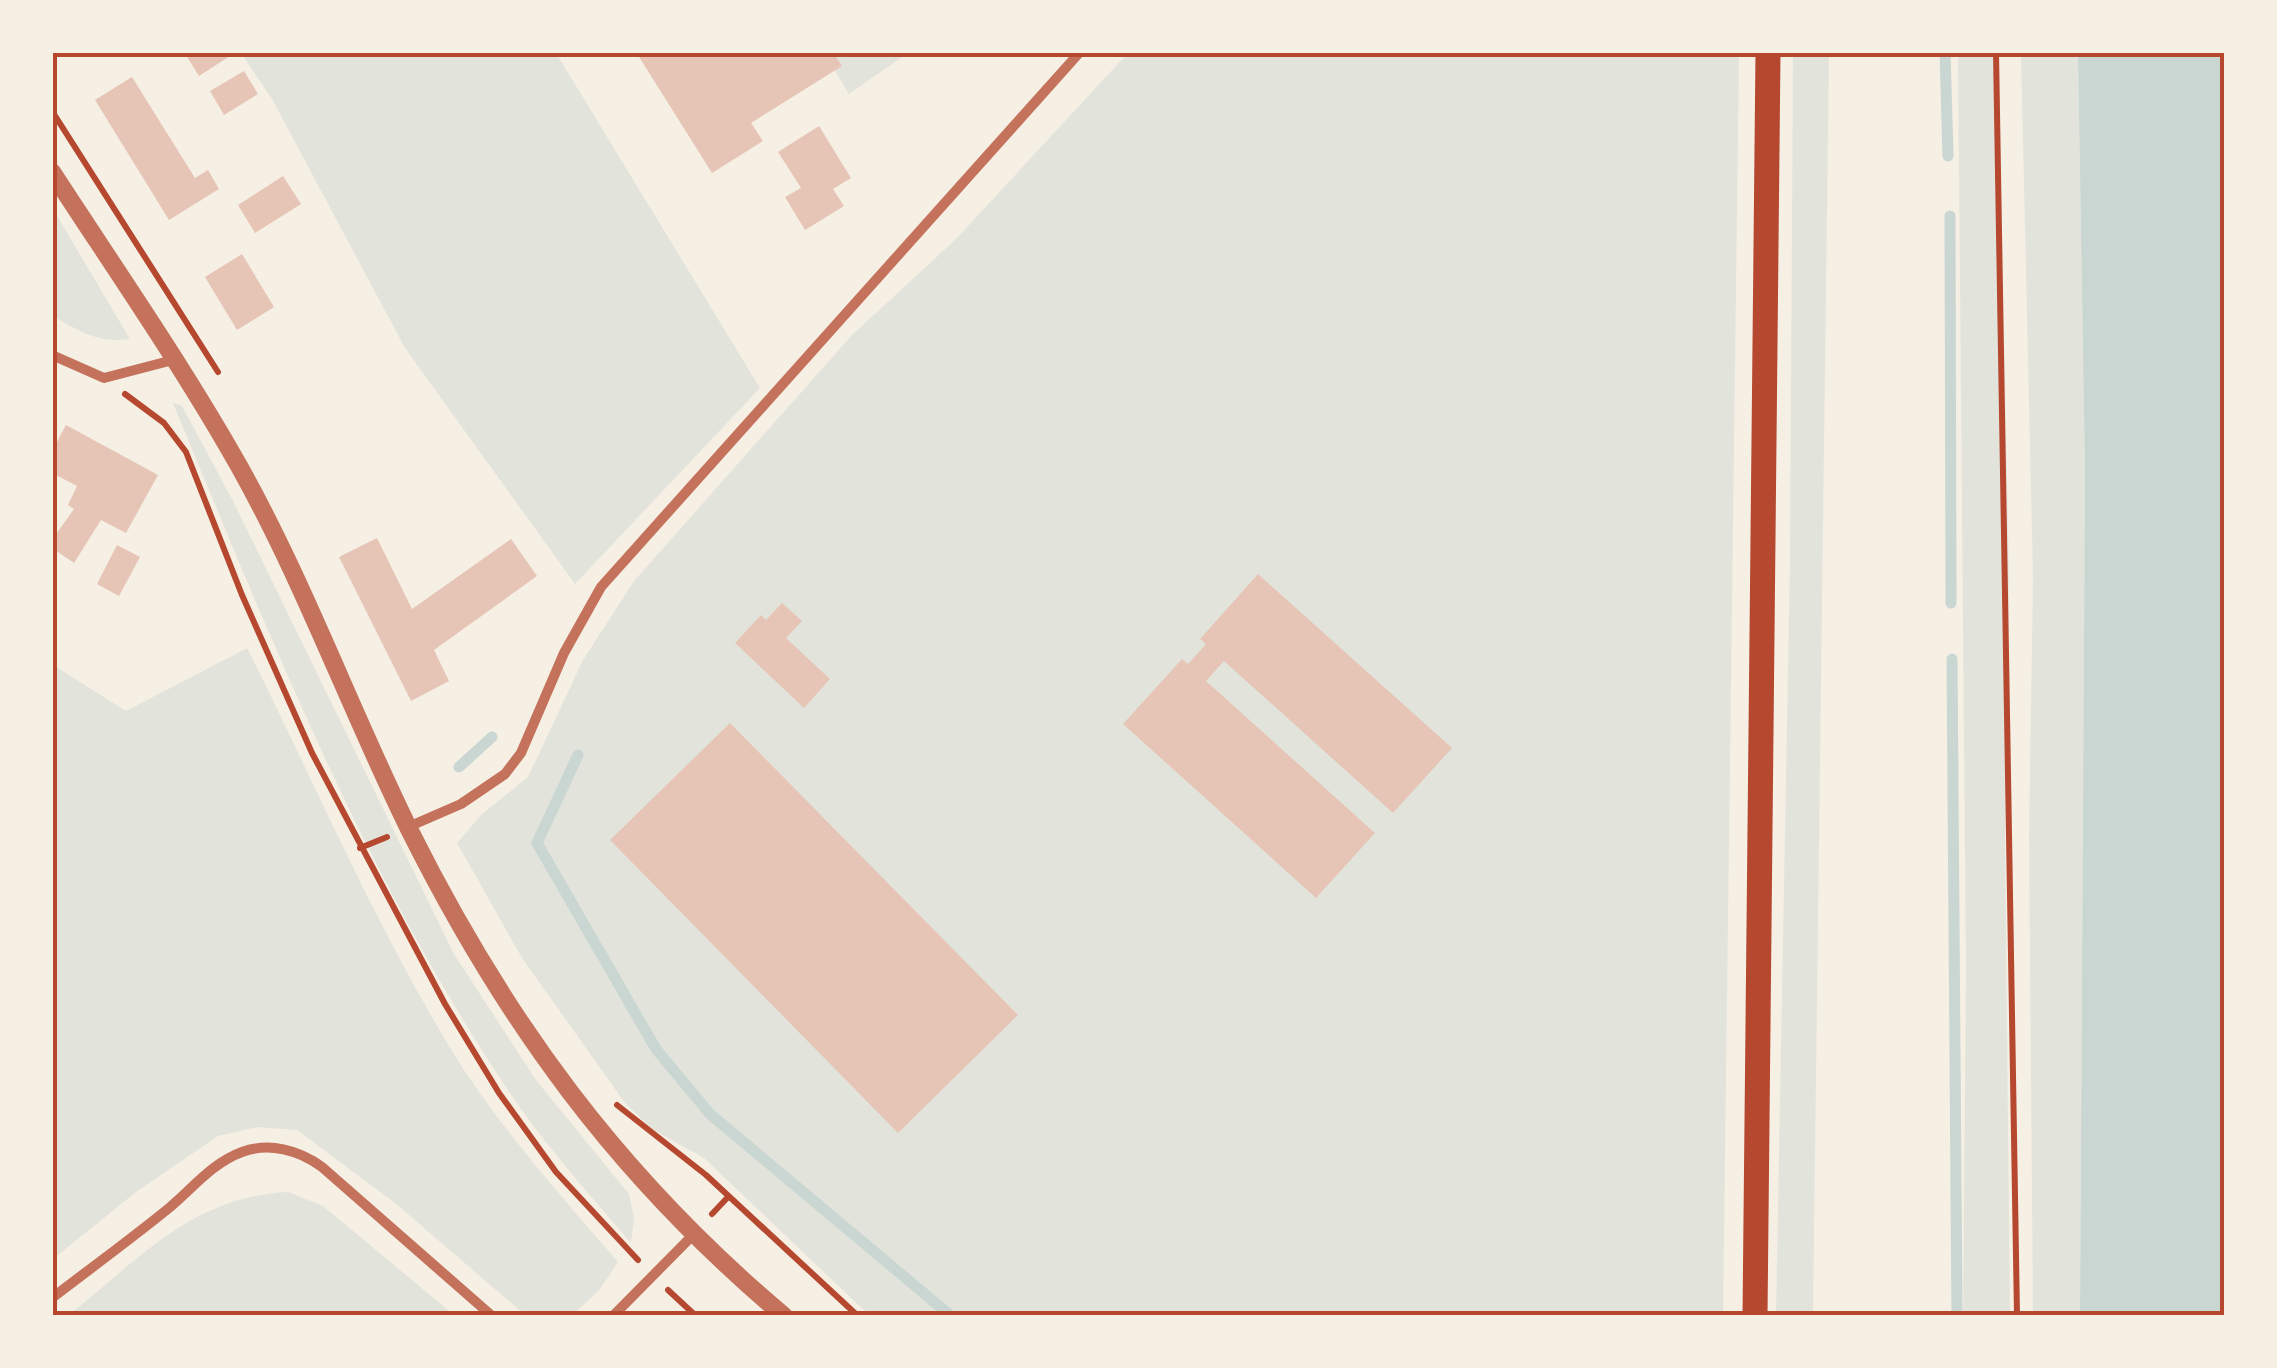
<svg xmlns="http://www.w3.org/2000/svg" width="2277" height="1368" font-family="Barlow,sans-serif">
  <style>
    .green { fill: #e2e4dc }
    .water { fill: #c9d6d2 }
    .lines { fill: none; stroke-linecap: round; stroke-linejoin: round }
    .stream { stroke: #c9d6d2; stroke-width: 11 }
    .building { fill: #e6c5b7 }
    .path { stroke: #b5482f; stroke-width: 6 }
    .minor { stroke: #c5725c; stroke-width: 10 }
    .tertiary { stroke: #c5725c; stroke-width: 18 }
    .primary { stroke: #b5482f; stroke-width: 25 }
    .neatline { fill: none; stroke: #b5482f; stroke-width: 4 }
  </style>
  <rect width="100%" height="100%" fill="#f6efe4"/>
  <path class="green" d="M 1829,52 L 1813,1315 L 1776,1316 L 1790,562 L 1793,53 Z
    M 241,53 L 556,53 L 760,388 L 575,584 L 405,348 L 272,99 Z
    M 824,53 L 908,53 L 849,94 Z
    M 1128,53 L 1739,53 L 1723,1315 L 869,1315 L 704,1158 L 652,1129 L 625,1103 L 522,958 L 457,843 L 481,815 L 528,777 L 583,660 L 634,581 L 852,335 L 955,240 Z
    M 1958,53 L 1998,53 L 2009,577 L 2005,837 L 2010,1316 L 1963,1315 L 1966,967 Z
    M 2021,53 L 2078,53 L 2085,471 L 2080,1316 L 2033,1315 L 2029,837 L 2033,577 Z
    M 53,209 L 130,339 C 99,344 79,331 53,316 Z
    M 173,403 L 182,406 L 233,501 L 454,954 L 536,1080 L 629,1194 L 634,1218 L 631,1243 C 588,1193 544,1144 508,1090 C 366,879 270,637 173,403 Z
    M 247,648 C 317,787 379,935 462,1067 C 508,1137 564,1199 618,1262 L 600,1289 L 575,1313 L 525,1315 L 395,1203 L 297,1130 L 257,1127 L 218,1136 L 136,1192 L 53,1259 L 53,665 L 126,711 Z
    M 288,1192 L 323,1206 L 454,1315 L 69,1315 C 139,1259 193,1196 288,1192 Z"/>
  <path class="water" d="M 2078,53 L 2224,53 L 2224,1315 L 2080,1315 L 2085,471 Z"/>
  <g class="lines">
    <path class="stream" d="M 1945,52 L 1948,156
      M 1950,216 L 1951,603
      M 1952,659 L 1957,1316
      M 578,755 L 537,843 L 656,1049 L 710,1114 L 951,1316
      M 459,767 L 492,737"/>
  </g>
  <path class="building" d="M 184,52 L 236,52 L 199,76 Z
    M 636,52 L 833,52 L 842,66 L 751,123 L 763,141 L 712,173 Z
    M 244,71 L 258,94 L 224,115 L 210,91 Z
    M 132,77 L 195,178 L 208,170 L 219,189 L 169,220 L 95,100 Z
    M 819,126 L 851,178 L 833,189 L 844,206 L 805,230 L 785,197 L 801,188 L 778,152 Z
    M 283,176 L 301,204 L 255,233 L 238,205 Z
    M 242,254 L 274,307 L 237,330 L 205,277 Z
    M 66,425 L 158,475 L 126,533 L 101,520 L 74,563 L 52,548 L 52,540 L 74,509 L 68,505 L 77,486 L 52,473 L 52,439 L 57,442 Z
    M 377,538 L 412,609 L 511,539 L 537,576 L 434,650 L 449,681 L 411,701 L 339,557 Z
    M 117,545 L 140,557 L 119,596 L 97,584 Z
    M 1258,574 L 1452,748 L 1393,813 L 1224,661 L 1206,681 L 1375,833 L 1316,898 L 1123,724 L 1182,659 L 1188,664 L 1206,644 L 1200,639 Z
    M 782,603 L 802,621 L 786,638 L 830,679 L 804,708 L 735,643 L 761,615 L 766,620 Z
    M 730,723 L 1018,1015 L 898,1133 L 610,840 Z"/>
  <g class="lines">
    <path class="path" d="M 1996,52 L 2017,1316
      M 52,111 L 218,372
      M 125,394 L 164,423 L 186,452 L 242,595 L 312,753 L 445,1004 L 499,1093 L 556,1172 L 638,1260
      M 360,848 L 387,837
      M 617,1105 L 706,1175 L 858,1316
      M 712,1214 L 728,1197
      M 668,1290 L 696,1316"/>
    <path class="minor" d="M 52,355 L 104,378 L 173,360
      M 408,827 L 461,804 L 505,774 L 521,753 L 564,653 L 601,587 L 1080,52
      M 52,1298 C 91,1268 131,1239 169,1208 C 193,1188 212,1163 242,1152 C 269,1142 299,1150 322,1167 L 492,1316
      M 613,1316 L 693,1235"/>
    <path class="tertiary" d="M 52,172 C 115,269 182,365 239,466 C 304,582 350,709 409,829 C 506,1023 618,1176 784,1316"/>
    <path class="primary" d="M 1755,1316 L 1768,52"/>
  </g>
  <rect width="2277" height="1368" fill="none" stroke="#f6efe4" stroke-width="110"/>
  <rect x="55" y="55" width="2167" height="1258" class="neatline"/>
</svg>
